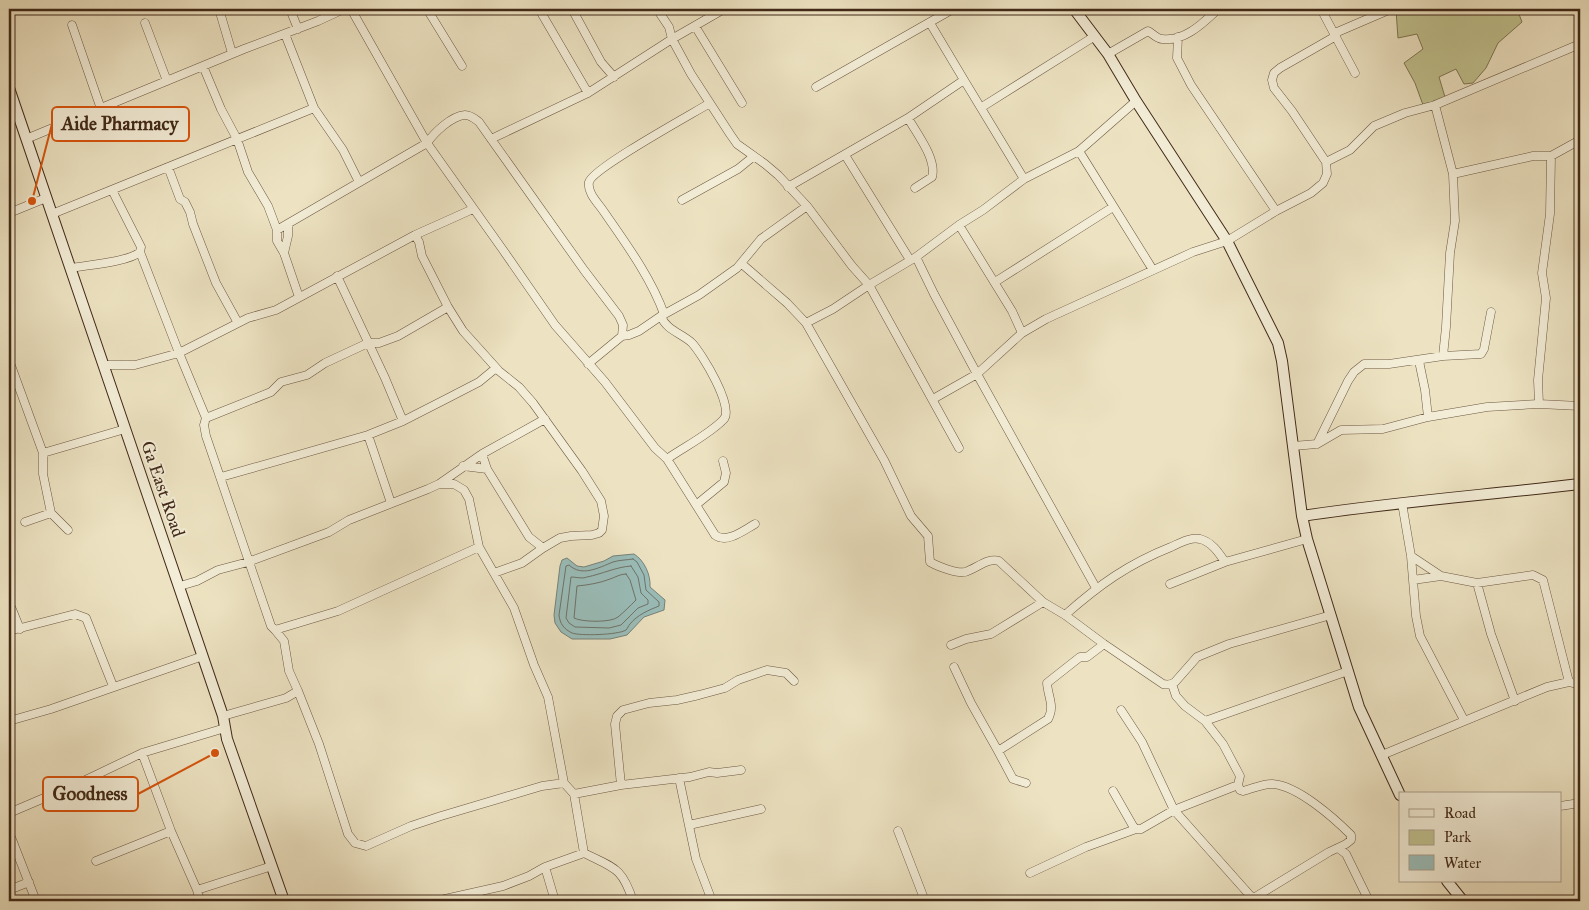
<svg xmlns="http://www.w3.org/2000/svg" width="1589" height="910" font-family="'IM FELL Great Primer',serif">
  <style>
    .green { fill: #c0c18e; stroke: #807553 }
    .water { fill: #9abdb9; stroke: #768279 }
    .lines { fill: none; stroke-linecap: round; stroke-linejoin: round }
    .shore { stroke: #6e7368; stroke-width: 1 }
    .street-casing { stroke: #6c5842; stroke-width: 9 }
    .secondary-casing { stroke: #412918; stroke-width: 12 }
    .street { stroke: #f3edd7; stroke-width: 8 }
    .secondary { stroke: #f3edd7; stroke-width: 10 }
    .labels { text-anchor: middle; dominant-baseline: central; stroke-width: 4; stroke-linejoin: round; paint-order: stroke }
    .street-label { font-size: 18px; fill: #412918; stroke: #f3edd7 }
    .leader { fill: none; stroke: #d7540d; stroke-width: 2 }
    .callout-dot { fill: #d7540d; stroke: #f3edd7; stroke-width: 2 }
    .callout { fill: #f3edd7; stroke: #d7540d; stroke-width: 2 }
    .callout-label { font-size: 19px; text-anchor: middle; font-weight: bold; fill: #412918 }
  </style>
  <rect width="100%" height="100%" fill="#ede3c2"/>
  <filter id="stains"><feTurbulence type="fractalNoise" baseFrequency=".004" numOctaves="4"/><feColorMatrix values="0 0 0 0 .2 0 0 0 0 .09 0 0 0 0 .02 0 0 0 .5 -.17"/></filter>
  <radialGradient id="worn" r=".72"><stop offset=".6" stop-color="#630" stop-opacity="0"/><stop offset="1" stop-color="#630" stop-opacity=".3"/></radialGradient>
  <path class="green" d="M 1399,9 L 1517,9 L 1522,22 L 1498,43 L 1486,68 L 1473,83 L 1464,84 L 1456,69 L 1439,77 L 1445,97 L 1423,105 L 1415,83 L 1404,63 L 1423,49 L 1417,34 L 1398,38 L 1396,10 Z"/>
  <path class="water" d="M 634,554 C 644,560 651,575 650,587 L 665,600 L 664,610 L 644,617 L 627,635 L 610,639 L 572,639 L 561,632 L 555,623 L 554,615 L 560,566 L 562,560 L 567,558 L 577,566 L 584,567 L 604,561 L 613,556 Z"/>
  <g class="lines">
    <path class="shore" d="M 633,559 L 637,562 L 644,575 L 646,590 L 659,602 L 659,606 C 649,610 637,615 630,624 C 628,626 628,628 626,630 C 618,635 580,636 572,633 C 564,629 560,624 559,615 L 566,566 L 569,565 C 582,577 598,568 613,562 C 619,560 627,560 633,559 Z
      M 631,566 L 638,577 L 641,593 L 648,600 L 648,604 L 638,608 L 621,625 L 609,628 L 575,627 L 569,623 L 566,618 L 571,577 C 576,577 582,579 587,577 C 602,574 616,567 631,566 Z
      M 626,574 L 630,580 L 636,600 C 630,606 624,612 618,617 C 611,623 581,622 574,618 L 577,586 C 588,585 600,583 610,579 C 616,577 620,574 626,574 Z"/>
    <defs>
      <path id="street" d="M 219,9 L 232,53
        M 290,9 L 298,29
        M 351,9 L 427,143 C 434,133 451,116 465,115 C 471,115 475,119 479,122 L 584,270 L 619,316 L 623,325 L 622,336
        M 427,9 L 462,66
        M 539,9 L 588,93
        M 572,9 L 601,62 L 614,77
        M 657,9 L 669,27 L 672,39 L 691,74 L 730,134 L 737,144 L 765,164 L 778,175 L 807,206 L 852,266 L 869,285 L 959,448
        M 1321,9 L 1355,73
        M 145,23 L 167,81
        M 930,23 L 964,80
        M 72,25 L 101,109
        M 695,26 L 742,103
        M 1335,33 L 1391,9
        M 285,34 L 314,108 L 343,150 L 359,182
        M 1178,37 L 1177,58 L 1191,85 L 1276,211
        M 1108,54 L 1148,31 C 1152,33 1157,39 1162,39 C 1183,42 1201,25 1215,12
        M 203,66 L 221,109 L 237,139 L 248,172 L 268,206 L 277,230 L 277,241 L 284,253 L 299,297
        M 816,87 L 953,9
        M 982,107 L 1095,36
        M 908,118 C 917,134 937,159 932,177 L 915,188
        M 26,139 L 244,49 L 318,21 L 344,9
        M 491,139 L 588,93 L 672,39 L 724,9
        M 1079,151 L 1153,270
        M 845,155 L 910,260
        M 1326,162 L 1292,111 L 1274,88 L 1272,80 L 1274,73 L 1280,68 L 1336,36
        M 168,167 L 180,199 L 185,202 L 190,212 L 193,224 L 216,283 L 238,323
        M 1453,174 L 1533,156 L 1551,156 L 1580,140
        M 788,187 L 908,118 L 964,80 L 1024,179
        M 112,190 L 141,247 L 140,252 L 179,353 L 206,418 L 271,392 L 281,382 L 307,375 L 325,363 L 368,343 L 379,343 L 398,336 L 448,307
        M 682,200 L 738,169 L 754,156
        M 9,213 L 46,198
        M 52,214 L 314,108
        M 959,225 L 1012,311 L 1022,333
        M 277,230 L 427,143 L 503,250 L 555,325 L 605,382 L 655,448 L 667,459 L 715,535 C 727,544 744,530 755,524
        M 415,235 L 419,242 L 422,256 L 448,307 L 463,331 L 499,371 L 519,387 L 533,403 L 582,471 L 601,501 L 604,516 L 602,530 L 599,533 L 592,535 L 571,536 L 560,538 L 543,548 L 522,563 L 494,573
        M 284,253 L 288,236 L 288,224
        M 916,257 L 934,294 L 977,374 L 1096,588
        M 742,264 L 787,303 L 806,323 L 833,309 L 869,285 L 916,257 L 959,225 L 983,210 L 1024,179 L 1079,151 L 1136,101
        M 71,268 C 88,265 128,262 140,252
        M 337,276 L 385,378 L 403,421
        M 995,282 L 1113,207
        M 664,314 C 651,277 624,241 602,209 C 597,202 587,192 589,182 C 593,168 692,114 710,103
        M 661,316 C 666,330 681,333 692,343 C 702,354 734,406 724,419 C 710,434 684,447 667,459
        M 806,323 L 884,460 L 911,516 L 928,536 L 930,562 C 937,566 957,574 965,572 C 976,569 988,557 999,561 L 1043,602 L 1065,615 L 1104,644 L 1163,684 C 1168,685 1171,685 1175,682 L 1197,657 L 1229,644 L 1331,615
        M 1443,356 L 1446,327 L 1450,253 L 1455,221 L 1453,174 L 1435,105 L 1580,44
        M 9,360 L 43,453 L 43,474 L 51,513 L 68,530
        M 1419,361 L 1425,390 L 1428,417
        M 588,364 L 622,336 L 629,335 L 639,331 L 661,316 L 699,295 L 737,268 L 761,239 L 807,206
        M 104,365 L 135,365 L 179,353 L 248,318 L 276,310 L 415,235 L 473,209
        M 933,399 L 977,374 L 1022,333 L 1046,319 L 1193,252 L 1227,241 L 1276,211 L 1311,193 L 1323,183 L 1327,174 L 1326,162 L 1350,150 L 1374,126 L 1405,113 L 1435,105
        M 1539,404 L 1538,380 L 1546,298 L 1542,273 L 1550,214 L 1551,156
        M 206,418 L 204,425 L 206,436 L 271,626 L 275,630
        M 368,435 L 391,503
        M 1317,444 L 1348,381 L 1354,372 L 1364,364 L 1389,364 L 1443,356 L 1481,354 L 1484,349 L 1491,312
        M 1293,446 L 1317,444 L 1341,430 L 1383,429 L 1428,417 L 1487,407 L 1539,404 L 1580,406
        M 43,453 L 125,429
        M 482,454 L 487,469 L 529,537 L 543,548
        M 463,466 L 487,469
        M 221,477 L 368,435 L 403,421 L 450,397 L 479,382 L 496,368
        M 1402,503 L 1411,556 L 1416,616 L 1420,636 L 1464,720
        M 696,505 L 724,482 L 726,473 L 723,461
        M 25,522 L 51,513
        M 1411,556 L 1441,576
        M 1413,580 L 1441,576 L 1477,583 L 1533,575 L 1543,580 L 1569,682
        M 1477,583 L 1491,634 L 1515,701
        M 1170,584 L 1225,562 L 1307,539
        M 180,586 L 197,581 L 218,570 L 248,562 L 329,532 L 349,520 L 428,489 L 439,484 L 482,454 L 545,419
        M 9,602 L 20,629
        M 1065,615 C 1099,585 1128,564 1171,547 C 1180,543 1190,537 1200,539 C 1212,542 1219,553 1225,562
        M 9,631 L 75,614 L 86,618 L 113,686
        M 951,645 L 966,639 L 991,634 L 1043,602
        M 954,667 L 971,703 L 998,751
        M 1172,684 L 1176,696 L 1185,706 L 1205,721 L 1223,744 L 1240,776 L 1238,785 L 1240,790 L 1243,791 C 1252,789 1264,783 1273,784 C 1298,786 1334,818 1351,835 L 1351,840 L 1346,844 L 1329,852 L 1252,899
        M 298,691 L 319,744 L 348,834 L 355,843 L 366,846 L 411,826 L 441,816 L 542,786 L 564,783
        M 1121,710 L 1142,742 L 1174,810 L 1255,901
        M 223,716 L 286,698 L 298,691 L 289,671 L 284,641 L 275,630 L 338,611 L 479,547
        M 9,721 L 51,709 L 203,656
        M 1205,721 L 1348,671
        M 142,753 L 171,831 L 197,890
        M 1382,755 L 1547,687 L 1569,682 L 1580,685
        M 679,778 L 696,859 L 712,901
        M 1026,783 L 1013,779 L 998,751 L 1048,719 C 1055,706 1048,697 1047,683 L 1080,657 L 1087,657 L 1104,644
        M 621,785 L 615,724 L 617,716 L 623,710 L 649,703 L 677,700 L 699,695 L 725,688 L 738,680 L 767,670 L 786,673 L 794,681
        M 1113,791 L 1133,826 L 1136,829
        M 574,794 L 621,785 L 690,777 L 709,772 L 717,773 L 741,770
        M 1560,806 L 1580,803
        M 9,813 L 77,784 L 142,753 L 225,728
        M 689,825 L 761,809
        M 898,831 L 925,901
        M 9,832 L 36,901
        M 1338,848 L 1346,854 L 1369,901
        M 584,853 C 614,868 622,867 633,901
        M 96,861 L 171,831
        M 545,867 L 555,901
        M 1030,873 L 1086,847 L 1136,829 L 1141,829 L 1174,810 L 1238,785
        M 9,890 L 29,882
        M 200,901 L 197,890 L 272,866
        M 436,901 L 503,886 L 529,876 L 545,867 L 584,853 L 574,794 L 564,783 L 548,697 L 534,665 L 514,608 L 479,547 L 469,499 L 464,490 L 454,484 L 439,484"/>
      <path id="secondary" d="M 1074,9 L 1108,54 L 1136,101 L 1227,241 L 1278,343 L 1282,361 L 1302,516 C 1394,502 1487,495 1580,484
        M 9,88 L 223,716 L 227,739 L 284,901
        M 1302,516 L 1307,539 L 1359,707 L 1400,795
        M 1447,881 L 1463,901"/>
    </defs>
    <use href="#street" class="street-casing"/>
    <use href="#secondary" class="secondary-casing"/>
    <use href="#street" class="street"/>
    <use href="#secondary" class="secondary"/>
  </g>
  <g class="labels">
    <g class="street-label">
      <text transform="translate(163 489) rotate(71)">Ga East Road</text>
    </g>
  </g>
  <path class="leader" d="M32 201L52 124M215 753L138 794"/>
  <g class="callout-dot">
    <circle cx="32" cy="201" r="5"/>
    <circle cx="215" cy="753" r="5"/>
  </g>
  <g class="callout">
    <rect x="52" y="107" width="137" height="34" rx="5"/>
    <rect x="43" y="777" width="95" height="34" rx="5"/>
  </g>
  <g class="callout-label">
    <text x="120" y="130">Aide Pharmacy</text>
    <text x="90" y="800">Goodness</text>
  </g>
  <rect width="1589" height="910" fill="none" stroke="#ede3c2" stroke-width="30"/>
  <rect x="10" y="10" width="1569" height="890" fill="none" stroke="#412918" stroke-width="2.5"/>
  <rect x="15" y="15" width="1559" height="880" fill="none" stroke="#412918"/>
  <rect x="1399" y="792" width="162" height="90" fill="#f3edd7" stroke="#ac9f8b"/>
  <rect x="1409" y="809" width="25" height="8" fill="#f3edd7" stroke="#ac9f8b"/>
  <text x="1444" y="818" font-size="15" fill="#412918">Road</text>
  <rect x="1409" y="830" width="25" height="15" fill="#c0c18e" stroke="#ac9f8b"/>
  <text x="1444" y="842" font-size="15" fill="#412918">Park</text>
  <rect x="1409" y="855" width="25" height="15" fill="#9abdb9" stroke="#ac9f8b"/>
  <text x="1444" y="868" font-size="15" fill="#412918">Water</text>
  <rect width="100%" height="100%" filter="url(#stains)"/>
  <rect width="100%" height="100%" fill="url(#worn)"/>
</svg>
